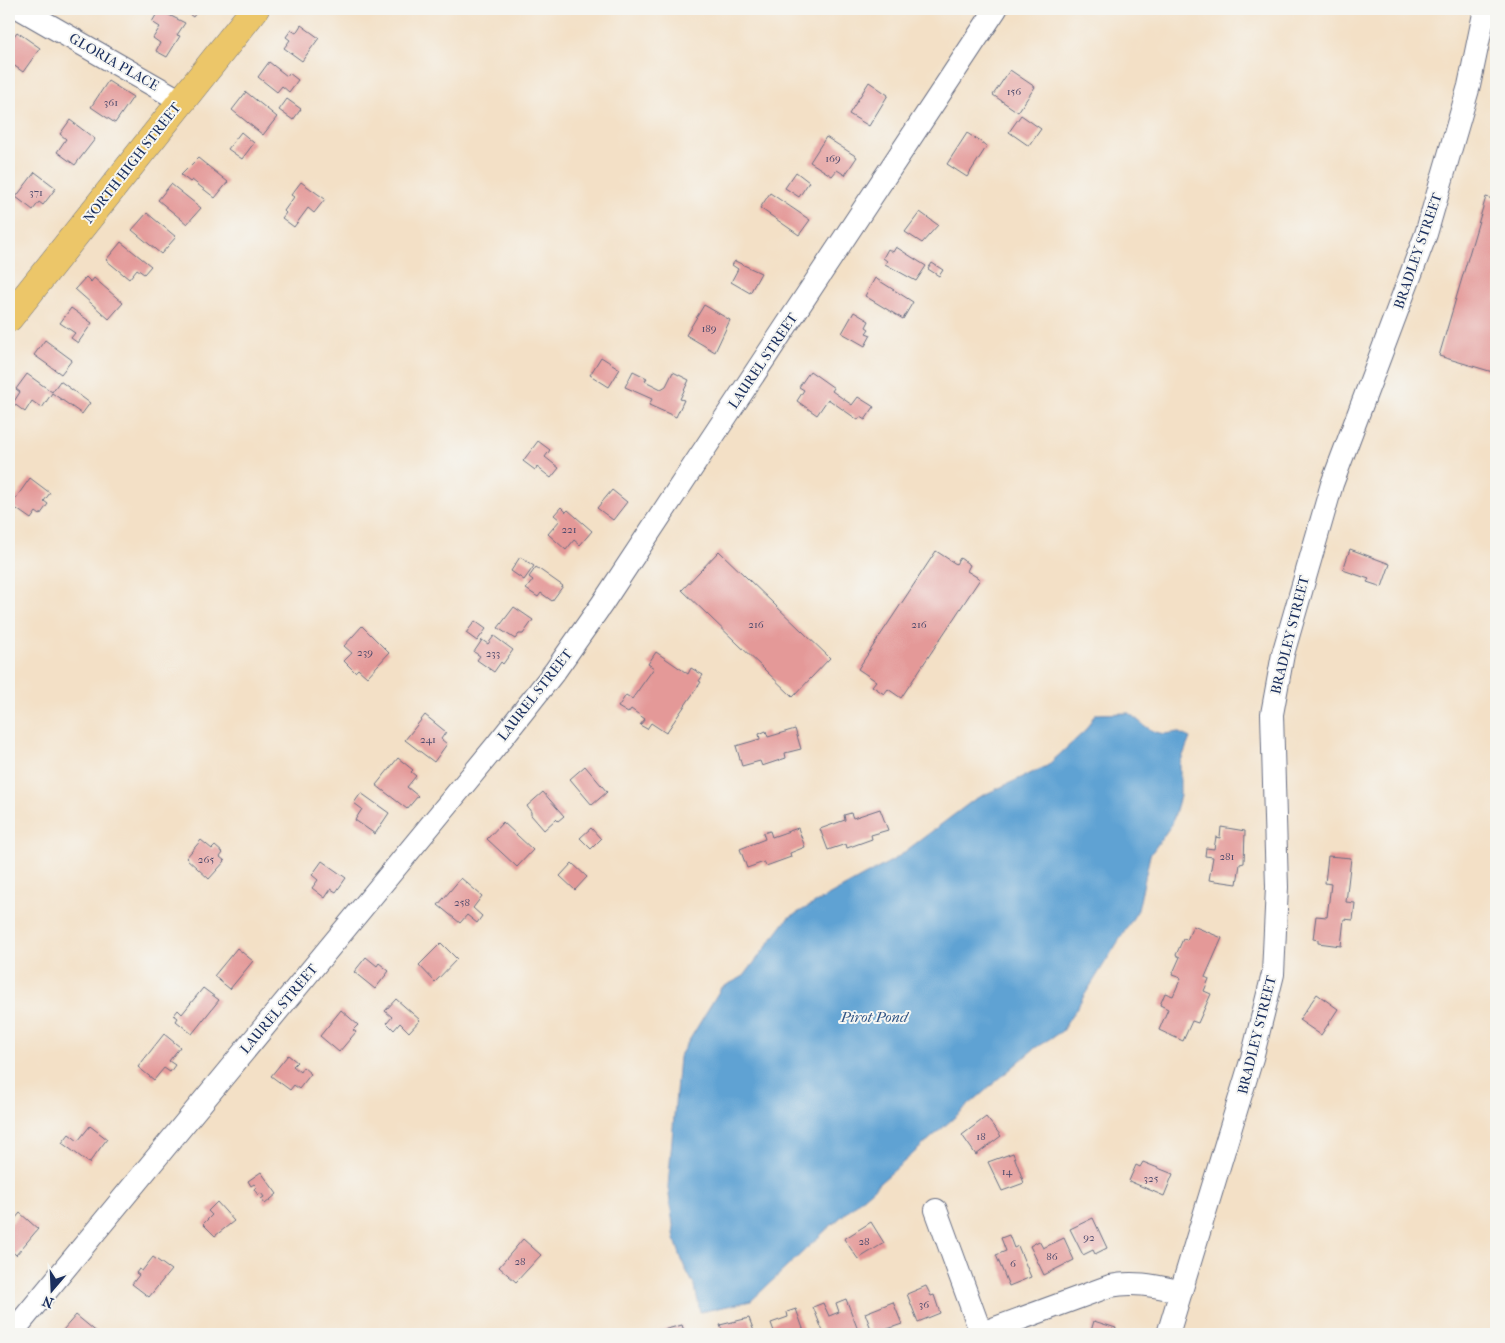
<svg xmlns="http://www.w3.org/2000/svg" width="1505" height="1343" font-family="'IM FELL French Canon',serif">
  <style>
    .water { fill: #5ea2d3; stroke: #3c6898 }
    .building { fill: #e49998 }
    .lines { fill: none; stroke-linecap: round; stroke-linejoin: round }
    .minor-casing { stroke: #676d82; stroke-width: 24 }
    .major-casing { stroke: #676d82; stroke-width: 29 }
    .minor { stroke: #fff; stroke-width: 22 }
    .major { stroke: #ecc669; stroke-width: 28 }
    .labels { text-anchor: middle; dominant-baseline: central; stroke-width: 4; stroke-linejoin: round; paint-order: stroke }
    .number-label { font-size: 11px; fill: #4d4a6c }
    .street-label { font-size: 14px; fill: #1b2f5e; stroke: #f6f6f2 }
    .water-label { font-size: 15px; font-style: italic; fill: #325787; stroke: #f6f6f2 }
  </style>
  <rect width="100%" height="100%" fill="#f6f6f2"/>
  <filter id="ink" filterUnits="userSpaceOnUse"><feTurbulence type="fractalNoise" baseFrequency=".02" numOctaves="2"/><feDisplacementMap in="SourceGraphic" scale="10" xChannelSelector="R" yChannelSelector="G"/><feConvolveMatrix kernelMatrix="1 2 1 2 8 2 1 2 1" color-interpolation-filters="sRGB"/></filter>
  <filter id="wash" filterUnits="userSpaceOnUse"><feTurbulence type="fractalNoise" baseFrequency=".0096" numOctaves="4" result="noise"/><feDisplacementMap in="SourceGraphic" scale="20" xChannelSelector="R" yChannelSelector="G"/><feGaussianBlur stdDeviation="1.12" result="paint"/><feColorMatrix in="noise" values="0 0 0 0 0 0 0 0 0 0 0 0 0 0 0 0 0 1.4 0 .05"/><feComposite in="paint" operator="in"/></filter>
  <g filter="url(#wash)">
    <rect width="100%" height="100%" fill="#f3e0c6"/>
    <path class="water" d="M 1129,713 C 1146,726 1154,738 1177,732 L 1190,738 L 1180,763 L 1180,796 L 1172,824 L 1150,855 L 1138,910 L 1062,1031 L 1035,1048 L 964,1109 L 825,1231 L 751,1301 L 700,1312 L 695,1287 L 684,1266 L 675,1240 L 668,1187 L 679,1057 L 721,988 L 744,976 L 788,918 L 895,859 L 975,799 L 1047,766 L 1085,731 L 1095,714 Z"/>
    <g id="blocks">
      <path class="building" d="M 182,9 L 199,9 L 193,17 Z
        M 159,10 L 185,23 L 177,35 L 180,36 L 167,57 L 156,51 L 160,43 L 153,38 L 160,27 L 152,22 Z
        M 301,25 L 319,38 L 302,61 L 284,48 L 290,40 L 286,37 L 291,30 L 296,33 Z
        M 17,32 L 40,48 L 23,72 L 9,62 L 9,38 L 11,40 Z
        M 269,62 L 287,76 L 289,73 L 298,80 L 289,92 L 282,86 L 277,92 L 258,77 Z
        M 1010,70 L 1035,87 L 1018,112 L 993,95 Z
        M 108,81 L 133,97 L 115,123 L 91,107 Z
        M 869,82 L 888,95 L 869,126 L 849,114 Z
        M 246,92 L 277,117 L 263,135 L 232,110 Z
        M 287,99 L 301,109 L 293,120 L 279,110 Z
        M 1021,115 L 1041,129 L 1029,146 L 1009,132 Z
        M 70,120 L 95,139 L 75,165 L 57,152 L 66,139 L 60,134 Z
        M 241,132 L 254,143 L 242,159 L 228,149 Z
        M 967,133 L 987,146 L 967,177 L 947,164 Z
        M 826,137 L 857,157 L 845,175 L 837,170 L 832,176 L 810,162 Z
        M 198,158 L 228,182 L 215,198 L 192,180 L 190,182 L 181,175 Z
        M 35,172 L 56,188 L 43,205 L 39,202 L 33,210 L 16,197 Z
        M 796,172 L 809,182 L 799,197 L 785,188 Z
        M 301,182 L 325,199 L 314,213 L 308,208 L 294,227 L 282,218 L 286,213 L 284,211 L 294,197 L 291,195 Z
        M 171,184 L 201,208 L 187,224 L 158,200 Z
        M 770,193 L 810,220 L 799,235 L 760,208 Z
        M 1486,197 L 1496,200 L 1496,373 L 1439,356 Z
        M 920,212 L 938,225 L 922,243 L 905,232 Z
        M 147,213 L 176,237 L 161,254 L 132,230 Z
        M 121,242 L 151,266 L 144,274 L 137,269 L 129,279 L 106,260 Z
        M 896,247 L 926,266 L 916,281 L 885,264 L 887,261 L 883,258 L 888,249 L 893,252 Z
        M 735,261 L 761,273 L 750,293 L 731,282 L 738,269 L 732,265 Z
        M 932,263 L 943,270 L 939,276 L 928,269 Z
        M 86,277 L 91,282 L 94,278 L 123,303 L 109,319 L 75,289 Z
        M 875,278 L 913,302 L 903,319 L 865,296 Z
        M 704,305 L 730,320 L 715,352 L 686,335 Z
        M 71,308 L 92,323 L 78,343 L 71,338 L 75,333 L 60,323 Z
        M 854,312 L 869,321 L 866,327 L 869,329 L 866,333 L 871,335 L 865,346 L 842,333 Z
        M 45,340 L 72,360 L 61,374 L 34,355 Z
        M 601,357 L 620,369 L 609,387 L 590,375 Z
        M 633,371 L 647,378 L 645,381 L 661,389 L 666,386 L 673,372 L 689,380 L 680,399 L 684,400 L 676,417 L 649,405 L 652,399 L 625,387 Z
        M 810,371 L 834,388 L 832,391 L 852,405 L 858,397 L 874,407 L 865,420 L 860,417 L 858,420 L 828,399 L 817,415 L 797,401 L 804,390 L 799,387 Z
        M 27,374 L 52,392 L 60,381 L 90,403 L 82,414 L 52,393 L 42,408 L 32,401 L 25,412 L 13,403 L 20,392 L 16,389 Z
        M 538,441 L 550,450 L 545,457 L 559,468 L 551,478 L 537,467 L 535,470 L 523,461 Z
        M 30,478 L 50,493 L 44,501 L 48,504 L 40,515 L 36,512 L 31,519 L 11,505 Z
        M 612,490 L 627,502 L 613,520 L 597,508 Z
        M 561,507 L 566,512 L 568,510 L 592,531 L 580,545 L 574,540 L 566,550 L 548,534 L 560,520 L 554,515 Z
        M 1350,549 L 1390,564 L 1382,587 L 1367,582 L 1369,579 L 1343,570 Z
        M 719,551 L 830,658 L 793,697 L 682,590 Z
        M 936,551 L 956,564 L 960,558 L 970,565 L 967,571 L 980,579 L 901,698 L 888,689 L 884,694 L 872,686 L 876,681 L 858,669 Z
        M 520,557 L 534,566 L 524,580 L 511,571 Z
        M 536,567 L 563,586 L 552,601 L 541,593 L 538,597 L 526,589 L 533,580 L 529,577 Z
        M 514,607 L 533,620 L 523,634 L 519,634 L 515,639 L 498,628 Z
        M 475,621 L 486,629 L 477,641 L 466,633 Z
        M 362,626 L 389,653 L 367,677 L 358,669 L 355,672 L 344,661 L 352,653 L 344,646 Z
        M 494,636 L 513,650 L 503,664 L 501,662 L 494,672 L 477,660 L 480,656 L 474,652 L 482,640 L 488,644 Z
        M 656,652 L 688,674 L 691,668 L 703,675 L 699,681 L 701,682 L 666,733 L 651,723 L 647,729 L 640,725 L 645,719 L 631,709 L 628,713 L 618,707 L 626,695 L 632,699 L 654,668 L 648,664 Z
        M 425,715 L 446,732 L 441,739 L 447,744 L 434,762 L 405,740 Z
        M 795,729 L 801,749 L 785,753 L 786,758 L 762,766 L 760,761 L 742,766 L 736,746 L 760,739 L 759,734 L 766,731 L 768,737 Z
        M 398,758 L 413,770 L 411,772 L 416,776 L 407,787 L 418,796 L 407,809 L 376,785 Z
        M 585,766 L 607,792 L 592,805 L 570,779 Z
        M 543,792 L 564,816 L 558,821 L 556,819 L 544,830 L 531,815 L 531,812 L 527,806 Z
        M 361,793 L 389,813 L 375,834 L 355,820 L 362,809 L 354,803 Z
        M 880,809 L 888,830 L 871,835 L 872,839 L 847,848 L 846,844 L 828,850 L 820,829 L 845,820 L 844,815 L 851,813 L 853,818 Z
        M 503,822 L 533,850 L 517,867 L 487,839 Z
        M 1221,827 L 1245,831 L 1244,863 L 1240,864 L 1237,884 L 1209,880 L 1213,857 L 1205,856 L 1206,848 L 1214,849 L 1216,837 L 1220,838 Z
        M 591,828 L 601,839 L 591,849 L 580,838 Z
        M 798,828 L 805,847 L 790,853 L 791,857 L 766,866 L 764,862 L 747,868 L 740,849 L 765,839 L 763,833 L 770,831 L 772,837 Z
        M 201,840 L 212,849 L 215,846 L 223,853 L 220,857 L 225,861 L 209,879 L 186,858 Z
        M 1328,856 L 1351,858 L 1346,902 L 1355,903 L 1353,920 L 1344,919 L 1341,946 L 1318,943 L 1318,940 L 1313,939 L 1316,916 L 1327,917 L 1331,884 L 1325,883 Z
        M 322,861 L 346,878 L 336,892 L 331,889 L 325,898 L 312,888 L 318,880 L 312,875 Z
        M 572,863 L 587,877 L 575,890 L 560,876 Z
        M 461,878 L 482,896 L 473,908 L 482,916 L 477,923 L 467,915 L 460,923 L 438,905 Z
        M 1193,926 L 1222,938 L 1205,977 L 1209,979 L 1204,991 L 1211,994 L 1198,1023 L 1192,1021 L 1183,1041 L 1159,1030 L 1168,1009 L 1160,1005 L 1165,993 L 1173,996 L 1181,978 L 1172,975 L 1180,957 L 1176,955 L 1183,939 L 1187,940 Z
        M 441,943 L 457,959 L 435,982 L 419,965 Z
        M 237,948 L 253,961 L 230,989 L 214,976 Z
        M 366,957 L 377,966 L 379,963 L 389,971 L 375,989 L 354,972 Z
        M 203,988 L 219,1000 L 192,1034 L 176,1021 L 178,1018 L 174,1015 L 178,1010 L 182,1014 Z
        M 1317,994 L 1338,1009 L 1321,1035 L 1299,1020 Z
        M 396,999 L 420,1020 L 409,1032 L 400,1023 L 394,1030 L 387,1023 L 392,1017 L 385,1011 Z
        M 341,1010 L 358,1025 L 353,1030 L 356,1032 L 339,1052 L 320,1036 Z
        M 164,1034 L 180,1047 L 169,1061 L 175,1065 L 170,1072 L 164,1068 L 154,1080 L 138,1067 Z
        M 288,1055 L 297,1062 L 293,1066 L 300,1072 L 303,1067 L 311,1074 L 299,1089 L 294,1085 L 290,1090 L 271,1076 Z
        M 986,1117 L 1001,1136 L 976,1155 L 962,1135 Z
        M 90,1126 L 107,1139 L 89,1163 L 62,1143 L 69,1134 L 78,1141 Z
        M 1013,1153 L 1024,1183 L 1002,1191 L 988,1162 Z
        M 1143,1162 L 1173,1174 L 1164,1196 L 1129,1181 L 1136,1165 L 1140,1167 Z
        M 261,1172 L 277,1194 L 265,1204 L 261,1199 L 264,1197 L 261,1193 L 258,1195 L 254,1189 L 257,1187 L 254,1184 L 251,1186 L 248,1181 Z
        M 217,1202 L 234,1221 L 215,1236 L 203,1224 L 212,1215 L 208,1211 Z
        M 20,1213 L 38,1229 L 16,1255 L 9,1249 L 9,1226 Z
        M 1093,1218 L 1107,1248 L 1095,1254 L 1093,1250 L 1083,1255 L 1070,1229 Z
        M 871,1222 L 884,1243 L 858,1259 L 844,1239 Z
        M 1009,1235 L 1014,1248 L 1018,1246 L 1031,1277 L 1009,1286 L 996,1255 L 1006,1251 L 1001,1238 Z
        M 1064,1238 L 1074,1260 L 1044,1275 L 1030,1246 L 1039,1241 L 1043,1248 Z
        M 523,1239 L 541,1255 L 516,1282 L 499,1267 Z
        M 153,1257 L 171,1270 L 149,1297 L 132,1284 L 139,1275 L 136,1273 L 139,1269 L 142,1271 Z
        M 926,1286 L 931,1296 L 934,1295 L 940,1313 L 918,1322 L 907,1294 Z
        M 846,1299 L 858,1330 L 847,1334 L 824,1334 L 813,1307 L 823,1303 L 829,1316 L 839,1312 L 836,1303 Z
        M 893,1302 L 902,1324 L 873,1334 L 865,1313 Z
        M 796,1309 L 805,1334 L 775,1334 L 771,1323 L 788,1317 L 787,1312 Z
        M 76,1315 L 99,1334 L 68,1334 L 63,1330 Z
        M 749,1318 L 755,1334 L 715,1334 L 715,1332 L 722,1330 L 720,1325 Z
        M 1094,1321 L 1116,1328 L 1114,1334 L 1090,1334 Z
        M 682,1325 L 685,1334 L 648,1334 Z"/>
    </g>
  </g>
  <g filter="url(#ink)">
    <use href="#blocks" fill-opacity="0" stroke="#676d82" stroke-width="1"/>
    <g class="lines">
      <defs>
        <path id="minor" d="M 21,9 L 181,101
          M 936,1210 L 981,1333
          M 11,1334 L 495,747 L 555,671 L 602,604 L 996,9
          M 979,1334 L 1110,1286 C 1134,1281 1155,1286 1179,1291
          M 1168,1334 L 1252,1058 L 1273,974 L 1277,887 L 1272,714 L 1283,654 L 1332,484 L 1426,234 L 1469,86 L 1485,9"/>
        <path id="major" d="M 9,318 L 255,9"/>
      </defs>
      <use href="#minor" class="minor-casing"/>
      <use href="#major" class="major-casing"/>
      <use href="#minor" class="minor"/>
      <use href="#major" class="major"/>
    </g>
  </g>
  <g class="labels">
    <g class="number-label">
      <text x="1014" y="91">156</text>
      <text x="111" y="102">361</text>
      <text x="833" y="158">169</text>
      <text x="36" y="192">371</text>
      <text x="709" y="328">189</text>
      <text x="569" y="529">221</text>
      <text x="756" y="624">216</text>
      <text x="919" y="624">216</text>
      <text x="365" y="652">239</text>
      <text x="493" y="653">233</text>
      <text x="428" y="739">241</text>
      <text x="1227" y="856">281</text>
      <text x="206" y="859">265</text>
      <text x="462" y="902">258</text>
      <text x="981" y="1136">18</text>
      <text x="1007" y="1171">14</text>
      <text x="1151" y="1178">325</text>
      <text x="1089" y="1237">92</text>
      <text x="864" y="1241">28</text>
      <text x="1052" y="1256">86</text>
      <text x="520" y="1261">28</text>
      <text x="1013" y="1263">6</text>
      <text x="924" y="1304">36</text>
    </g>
    <g class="street-label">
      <text transform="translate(114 62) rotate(30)">GLORIA PLACE</text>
      <text transform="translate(132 163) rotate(-52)">NORTH HIGH STREET</text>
      <text transform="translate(1418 251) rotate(-71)">BRADLEY STREET</text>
      <text transform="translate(763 361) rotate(-56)">LAUREL STREET</text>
      <text transform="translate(1290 635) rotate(-76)">BRADLEY STREET</text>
      <text transform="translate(535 695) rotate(-52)">LAUREL STREET</text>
      <text transform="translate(279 1009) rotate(-50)">LAUREL STREET</text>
      <text transform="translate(1257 1035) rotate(-76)">BRADLEY STREET</text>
    </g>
    <g class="water-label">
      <text x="874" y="1017">Pirot Pond</text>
    </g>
  </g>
  <rect width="1505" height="1343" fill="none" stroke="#f6f6f2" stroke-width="30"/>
  <g transform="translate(52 1290) rotate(199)" stroke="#f6f6f2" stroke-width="4" paint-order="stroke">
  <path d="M0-4L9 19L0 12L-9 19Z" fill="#1b2f5e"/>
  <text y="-8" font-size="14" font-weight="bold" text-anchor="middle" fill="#1b2f5e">N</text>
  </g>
</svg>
